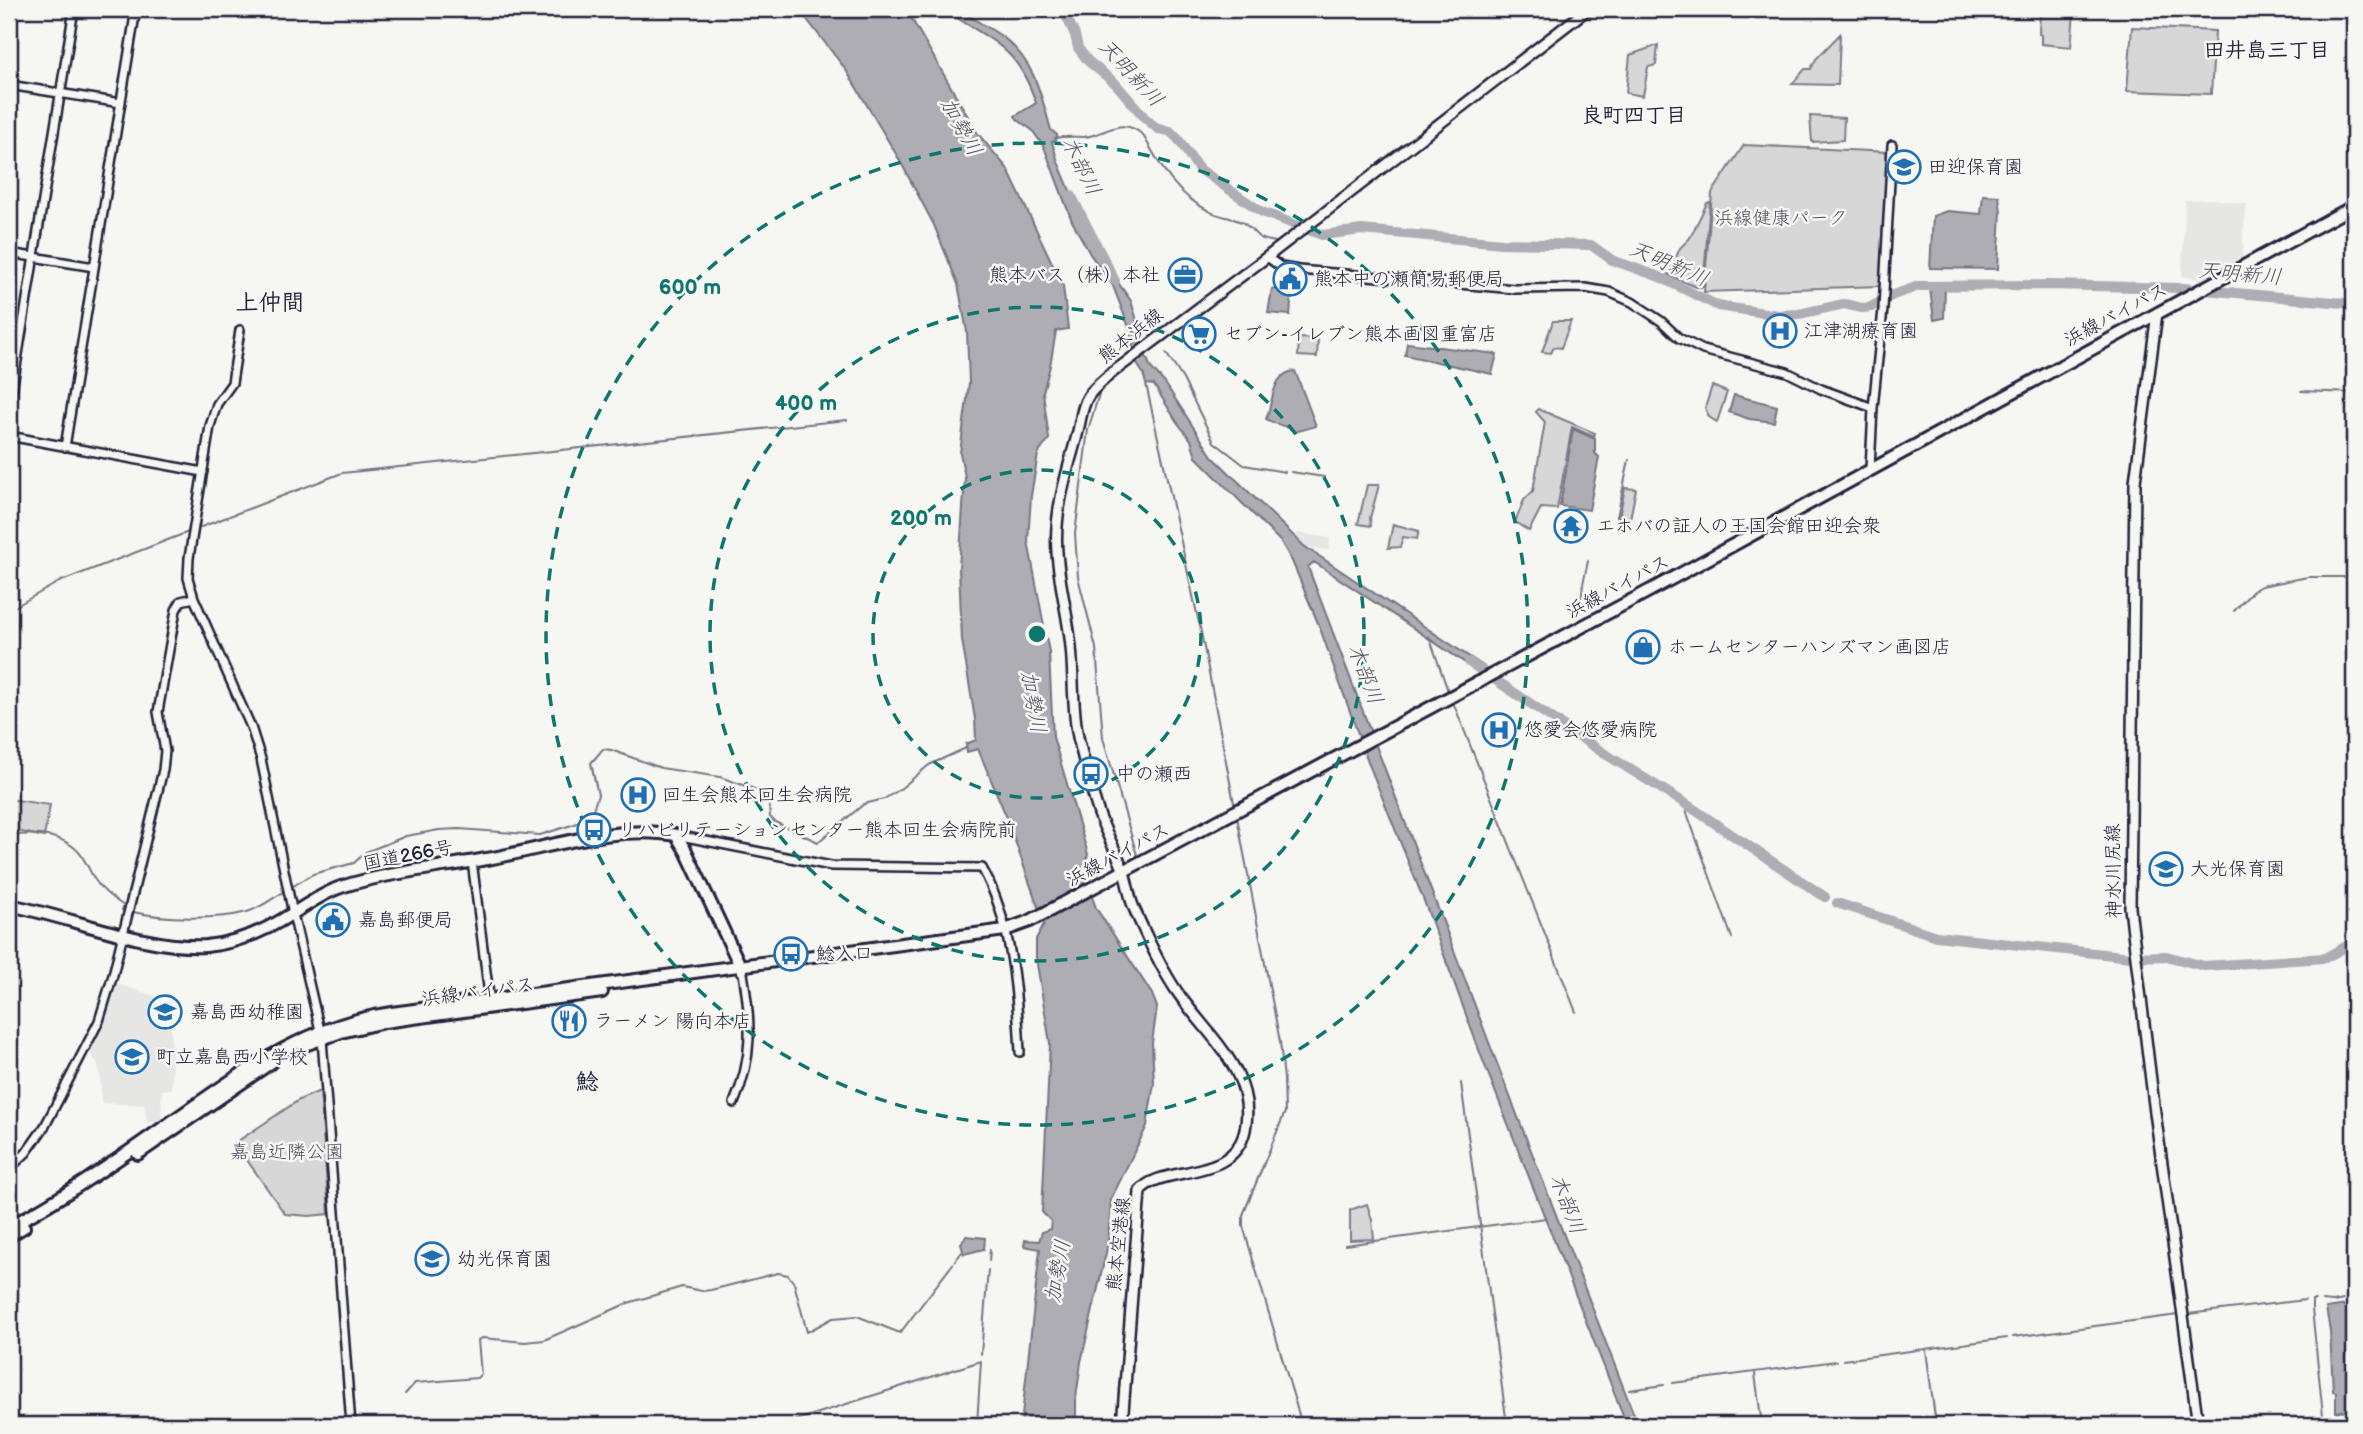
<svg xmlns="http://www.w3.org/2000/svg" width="2363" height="1434" font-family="'Balsamiq Sans','Klee One',sans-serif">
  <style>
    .built { fill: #e6e6e4 }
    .green { fill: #d7d7d7; stroke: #7c7c89; stroke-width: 2 }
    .water { fill: #adadb3; stroke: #757583; stroke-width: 2 }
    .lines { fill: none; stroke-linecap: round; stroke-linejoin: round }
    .stream { stroke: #757583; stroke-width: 2 }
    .river { stroke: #adadb3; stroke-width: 10 }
    .minor-casing { stroke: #22223b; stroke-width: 12 }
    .major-casing { stroke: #22223b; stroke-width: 14 }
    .highway-casing { stroke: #22223b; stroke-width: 16 }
    .minor { stroke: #f6f6f2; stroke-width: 7 }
    .major { stroke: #f6f6f2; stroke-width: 9 }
    .highway { stroke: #f6f6f2; stroke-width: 10 }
    .ring { fill: none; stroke: #0f766e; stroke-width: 3.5; stroke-dasharray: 12 9 }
    .labels { text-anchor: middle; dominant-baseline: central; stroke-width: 5; stroke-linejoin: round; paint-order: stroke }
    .poi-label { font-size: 19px; fill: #22223b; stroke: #f6f6f2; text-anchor: start }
    .park-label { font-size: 19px; fill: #4f4f62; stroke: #f6f6f2 }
    .street-label { font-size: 19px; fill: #22223b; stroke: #f6f6f2 }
    .neighbourhood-label { font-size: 21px; font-weight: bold; fill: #22223b; stroke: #f6f6f2 }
    .water-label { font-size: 21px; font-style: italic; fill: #535365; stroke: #f6f6f2 }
    .quarter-label { font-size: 23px; font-weight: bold; fill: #22223b; stroke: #f6f6f2 }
    .centre { fill: #0f766e; stroke: #f6f6f2; stroke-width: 3.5 }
    .ring-label { font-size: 21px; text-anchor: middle; font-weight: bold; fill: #0f766e; stroke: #f6f6f2; stroke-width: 5; stroke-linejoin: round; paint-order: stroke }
  </style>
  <rect width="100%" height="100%" fill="#f6f6f2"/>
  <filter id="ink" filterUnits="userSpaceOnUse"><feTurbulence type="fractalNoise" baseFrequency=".0143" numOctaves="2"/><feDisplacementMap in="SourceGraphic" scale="14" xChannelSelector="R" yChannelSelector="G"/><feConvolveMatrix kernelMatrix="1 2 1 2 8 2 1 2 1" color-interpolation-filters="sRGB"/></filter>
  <g filter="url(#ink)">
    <path class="built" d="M 2213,199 L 2247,204 L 2243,232 L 2243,257 L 2202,280 L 2182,276 L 2185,200 Z
      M 1298,533 L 1330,538 L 1329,550 L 1306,547 L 1296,536 Z
      M 117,984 L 171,1001 L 172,1089 L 162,1090 L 161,1121 L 147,1123 L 144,1105 L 101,1103 L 101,1081 L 97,1062 L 88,1052 Z"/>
    <path class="green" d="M 2040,9 L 2074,13 L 2071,47 L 2041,44 L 2041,35 L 2039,34 Z
      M 2132,27 L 2215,31 L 2211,94 L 2127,91 Z
      M 1840,34 L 1838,85 L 1792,84 L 1805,69 L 1811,69 L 1816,59 Z
      M 1658,45 L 1656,65 L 1648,67 L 1643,96 L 1626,93 L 1630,55 Z
      M 1810,116 L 1844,118 L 1843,140 L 1812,142 Z
      M 1744,145 L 1889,152 L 1880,286 L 1704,292 L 1712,193 Z
      M 1710,202 L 1703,287 L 1696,287 L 1668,275 L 1680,248 L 1690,238 L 1707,203 Z
      M 1553,321 L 1571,321 L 1561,348 L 1554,347 L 1551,353 L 1542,352 Z
      M 1299,338 L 1318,339 L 1317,357 L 1298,356 Z
      M 1712,386 L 1727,392 L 1717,422 L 1709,417 L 1705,408 Z
      M 1538,409 L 1595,433 L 1594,437 L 1572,427 L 1557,509 L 1541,508 L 1529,531 L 1515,522 L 1524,500 L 1533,491 L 1545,422 L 1536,412 Z
      M 1367,485 L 1379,485 L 1370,518 L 1371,526 L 1358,524 Z
      M 1625,488 L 1636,489 L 1630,519 L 1619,517 Z
      M 1393,524 L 1419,531 L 1417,539 L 1403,537 L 1400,547 L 1388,548 Z
      M 9,799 L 50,805 L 44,837 L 9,829 Z
      M 320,1091 L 329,1214 L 309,1216 L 285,1214 L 235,1143 L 299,1100 Z
      M 1367,1204 L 1372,1220 L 1374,1239 L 1350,1240 L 1350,1210 Z"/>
    <path class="water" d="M 799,9 L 906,9 L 978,134 L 1007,168 L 1063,286 L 1068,329 L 1056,331 L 1050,366 L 1043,392 L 1049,439 L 1038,454 L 1031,496 L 1028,541 L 1049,652 L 1053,737 L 1088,854 L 1084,874 L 1096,908 L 1152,994 L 1157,1007 L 1152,1043 L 1154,1083 L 1147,1126 L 1111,1199 L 1108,1244 L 1081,1362 L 1076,1398 L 1076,1425 L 1021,1425 L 1040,1249 L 1024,1246 L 1025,1240 L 1039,1241 L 1042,1232 L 1050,1229 L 1051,1221 L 1042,1212 L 1050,1043 L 1036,958 L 1036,939 L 1044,924 L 1007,818 L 978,749 L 967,752 L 966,744 L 976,740 L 975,719 L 962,640 L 959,568 L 965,477 L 960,453 L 969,383 L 967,332 L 958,284 L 934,225 L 899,159 L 846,70 Z
      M 962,11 C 975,21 991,28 1004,38 C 1035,62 1041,95 1051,130 L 1057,135 L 1056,140 L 1052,142 L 1058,162 L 1095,250 L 1131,301 L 1140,330 L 1141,345 L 1151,368 L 1165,383 L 1212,456 L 1304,546 L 1483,666 L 1476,670 L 1314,562 L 1308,567 L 1493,1053 L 1638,1425 L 1627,1425 L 1482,1058 L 1424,901 L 1370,767 L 1318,623 L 1292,561 L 1281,542 L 1196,457 L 1191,440 L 1177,422 L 1154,385 L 1146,384 L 1143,373 L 1135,361 L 1130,330 L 1113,286 L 1090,254 L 1072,221 L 1044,147 L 1032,130 L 1018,120 L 1015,116 L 1036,103 C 1018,50 999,45 954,16 Z
      M 1983,195 L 1999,196 L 2001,212 L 1998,269 L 1930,268 L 1933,216 L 1947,211 L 1981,214 Z
      M 1272,289 L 1292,290 L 1290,315 L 1268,313 Z
      M 1930,289 L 1945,289 L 1944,318 L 1934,320 Z
      M 1407,343 L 1497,354 L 1492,374 L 1405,355 Z
      M 1295,371 L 1316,426 L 1295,432 C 1286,425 1276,425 1266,419 C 1274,399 1272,373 1295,371 Z
      M 1734,395 L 1777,406 L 1774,422 L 1749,419 L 1729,412 Z
      M 1573,429 L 1595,439 L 1595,453 L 1599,457 L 1589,510 L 1560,506 Z
      M 966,1236 L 985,1238 L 984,1249 L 964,1254 L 961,1244 Z
      M 2354,1304 L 2354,1423 L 2349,1424 L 2347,1410 L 2336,1412 L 2336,1392 L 2333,1391 L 2330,1331 L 2326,1308 Z"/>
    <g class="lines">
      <path class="stream" d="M 1055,138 C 1065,136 1074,137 1084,137 C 1106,135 1121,115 1143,135 C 1161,167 1175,194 1209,211 C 1219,217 1237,218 1245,224 C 1260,235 1252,238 1276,242
        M 1166,353 L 1183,379 L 1214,442 L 1244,465 L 1285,472
        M 1106,383 L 1099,394 L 1088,430 L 1075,534 L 1078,577 L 1096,648 L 1103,738 L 1137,855
        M 1146,384 L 1201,632 L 1235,808
        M 2301,391 L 2354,393
        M 1291,472 L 1324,477
        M 1617,517 L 1629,460
        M 196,529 L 342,473 L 847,420
        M 9,610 L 59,582 L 191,531
        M 2234,611 L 2254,590 L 2261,586 L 2308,577 L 2354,577
        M 1580,612 L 1583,584 L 1588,561
        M 1429,636 L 1449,694
        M 1453,702 L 1576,1012
        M 1683,802 L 1732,938
        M 1237,817 L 1280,1042 L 1284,1079 L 1285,1112 L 1243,1215 L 1243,1226 L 1302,1425
        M 9,836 C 32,833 60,833 78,851 C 85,859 89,870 95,880 C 102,891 113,899 124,906 L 122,910 L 127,911
        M 290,888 L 313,874 L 354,863 L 366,852 L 406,836 L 439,830 L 459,829 L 540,835 L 575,824 L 592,812 L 598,795 L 591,763 L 603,749 L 611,750 L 661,768 L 720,777 L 763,792 L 768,796 L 770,817 L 775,822 L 818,842 L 864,804 L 884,799 L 899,790 L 929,765 L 966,748
        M 133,912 C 162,919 218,920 247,912 C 261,908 273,898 285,891
        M 1461,1083 L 1507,1425
        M 1345,1245 L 1546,1218
        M 989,1261 L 990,1249
        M 2315,1300 L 2312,1300 L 2312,1309 L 2324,1425
        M 2322,1301 L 2333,1302 L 2354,1298
        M 2188,1314 L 2305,1300
        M 2013,1337 L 2178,1315
        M 1926,1350 L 1936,1425
        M 981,1354 L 988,1270
        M 1843,1360 L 2007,1338
        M 1755,1374 L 1762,1425
        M 1673,1383 L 1836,1361
        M 1629,1390 L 1664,1385
        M 405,1394 L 415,1383 L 477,1378 L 481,1374 L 478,1340 L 482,1338 L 525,1342 L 544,1340 L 628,1303 L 682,1287 L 702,1291 L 711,1290 L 778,1273 L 788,1275 L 794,1283 L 807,1332 L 833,1318 L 857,1316 L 900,1333 L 962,1252
        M 781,1425 L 981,1361 L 977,1425"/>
      <path class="river" d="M 1063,9 L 1075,35 L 1078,48 L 1088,61 L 1115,83 L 1146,119 L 1158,129 L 1170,131 L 1178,139 L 1198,168 L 1262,212 L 1322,235 L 1362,230 L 1502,243 L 1591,245 L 1612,260 L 1660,277 L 1718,306 L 1778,315 L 1799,314 L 1844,304 L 1862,308 L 1871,307 L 1893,295 L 1919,286 L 2049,285 L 2183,288 L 2354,304
        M 1071,195 L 1115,281
        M 1469,662 L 1602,752 L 1683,802 L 1825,897
        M 1837,903 L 1936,936 L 2131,957 L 2166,956 L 2204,966 L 2325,958 L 2354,942"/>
      <defs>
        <path id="minor" d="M 9,85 L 121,103
          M 9,253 L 94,267
          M 1267,257 L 1281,267 L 1299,270 L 1515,289 L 1585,288 L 1609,292 L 1632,302 L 1661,321 L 1679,338 L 1703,350 L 1787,372 L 1821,389 L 1873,408
          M 240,330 L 232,383 L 217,404 L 210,426 L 189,558 L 188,578 L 194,598 L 251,727 L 261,759 L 293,914 L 322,1039 L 351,1425
          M 9,410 L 74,9
          M 9,436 L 203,472
          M 65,447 L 136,9
          M 1870,469 L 1873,408 L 1883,309 L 1892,145
          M 676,835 L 831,866 L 982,868 C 1012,921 1017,992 1020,1052
          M 472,861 L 490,1003
          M 734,1103 C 754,1057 751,1021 743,973
          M 9,1169 L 26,1153 L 45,1126 L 99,1021 L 113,975 L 163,770 L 165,751 L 158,712 L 176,610 L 181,601 L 194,598"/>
        <path id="major" d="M 2157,313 L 2135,482 L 2130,908 L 2154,1105 L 2198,1425
          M 1122,1425 L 1140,1191 C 1161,1164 1234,1183 1245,1130 C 1257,1073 1207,1035 1178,993 C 1166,976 1156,956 1147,937 C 1142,926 1136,914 1132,903 C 1129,893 1127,882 1124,872 C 1117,852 1106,834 1099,814 C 1091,789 1084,762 1078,737 C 1072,708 1074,676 1071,647 C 1068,615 1059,584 1057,552 C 1054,514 1065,479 1075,443 C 1086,403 1077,401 1113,372 L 1267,257 L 1588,9"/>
        <path id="highway" d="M 9,905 C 68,916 147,950 206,946 C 236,943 265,931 290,915 C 307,905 323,893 341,887 C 384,873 442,867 487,859 C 548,848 615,824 676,835 L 686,851 L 742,970
          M 302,1046 L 341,1032 L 384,1022 L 602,992
          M 138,1154 L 272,1062
          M 9,1227 C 67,1196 120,1158 174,1120 C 244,1071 306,1025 392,1013 L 1005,930 L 1030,921 L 1649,591 L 2354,206
          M 9,1236 L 24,1227"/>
      </defs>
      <use href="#minor" class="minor-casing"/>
      <use href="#major" class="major-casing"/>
      <use href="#highway" class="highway-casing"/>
      <use href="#minor" class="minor"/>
      <use href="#major" class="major"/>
      <use href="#highway" class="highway"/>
    </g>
  </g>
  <g class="ring">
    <circle cx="1037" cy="634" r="164"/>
    <circle cx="1037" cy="634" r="327"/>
    <circle cx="1037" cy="634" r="491"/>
  </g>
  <defs>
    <symbol id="school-ring" viewBox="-11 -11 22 22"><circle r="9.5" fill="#f6f6f2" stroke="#1f6fb2" stroke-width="1.5"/><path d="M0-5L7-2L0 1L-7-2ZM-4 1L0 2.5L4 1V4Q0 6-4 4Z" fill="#1f6fb2"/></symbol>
    <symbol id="office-ring" viewBox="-11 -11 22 22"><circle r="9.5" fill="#f6f6f2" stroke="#1f6fb2" stroke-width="1.5"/><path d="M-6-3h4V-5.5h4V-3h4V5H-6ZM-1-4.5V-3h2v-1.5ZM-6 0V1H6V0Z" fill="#1f6fb2"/></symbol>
    <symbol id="civic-ring" viewBox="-11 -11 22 22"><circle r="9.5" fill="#f6f6f2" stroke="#1f6fb2" stroke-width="1.5"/><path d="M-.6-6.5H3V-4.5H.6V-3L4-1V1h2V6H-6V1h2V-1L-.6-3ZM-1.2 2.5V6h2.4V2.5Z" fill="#1f6fb2"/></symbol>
    <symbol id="hospital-ring" viewBox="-11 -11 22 22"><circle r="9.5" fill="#f6f6f2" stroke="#1f6fb2" stroke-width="1.5"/><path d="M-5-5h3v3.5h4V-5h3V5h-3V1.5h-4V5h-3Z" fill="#1f6fb2"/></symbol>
    <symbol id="supermarket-ring" viewBox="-11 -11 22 22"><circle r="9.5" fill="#f6f6f2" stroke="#1f6fb2" stroke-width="1.5"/><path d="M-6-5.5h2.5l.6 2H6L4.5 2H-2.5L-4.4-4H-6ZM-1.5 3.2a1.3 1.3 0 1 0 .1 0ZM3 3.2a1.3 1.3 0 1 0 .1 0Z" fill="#1f6fb2"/></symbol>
    <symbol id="temple-ring" viewBox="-11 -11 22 22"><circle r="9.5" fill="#f6f6f2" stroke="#1f6fb2" stroke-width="1.5"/><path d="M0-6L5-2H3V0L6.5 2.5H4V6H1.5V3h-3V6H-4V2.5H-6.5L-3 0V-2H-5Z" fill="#1f6fb2"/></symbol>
    <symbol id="shop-ring" viewBox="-11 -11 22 22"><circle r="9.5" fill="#f6f6f2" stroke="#1f6fb2" stroke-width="1.5"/><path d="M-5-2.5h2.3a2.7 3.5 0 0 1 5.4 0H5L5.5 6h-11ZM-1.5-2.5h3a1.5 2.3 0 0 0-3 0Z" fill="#1f6fb2"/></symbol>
    <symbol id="bus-ring" viewBox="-11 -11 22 22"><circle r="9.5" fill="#f6f6f2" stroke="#1f6fb2" stroke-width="1.5"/><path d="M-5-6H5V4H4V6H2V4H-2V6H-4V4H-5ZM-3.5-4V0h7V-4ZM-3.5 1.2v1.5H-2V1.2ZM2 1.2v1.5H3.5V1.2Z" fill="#1f6fb2"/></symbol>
    <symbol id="restaurant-ring" viewBox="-11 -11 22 22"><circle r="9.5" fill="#f6f6f2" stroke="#1f6fb2" stroke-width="1.5"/><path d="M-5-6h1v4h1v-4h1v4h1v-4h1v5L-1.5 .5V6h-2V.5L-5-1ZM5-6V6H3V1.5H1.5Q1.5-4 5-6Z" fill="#1f6fb2"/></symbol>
  </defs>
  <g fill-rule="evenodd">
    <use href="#school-ring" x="1885" y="148" width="38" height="38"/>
    <use href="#office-ring" x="1166" y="256" width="38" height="38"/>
    <use href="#civic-ring" x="1271" y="260" width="38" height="38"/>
    <use href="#hospital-ring" x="1761" y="312" width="38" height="38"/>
    <use href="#supermarket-ring" x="1180" y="315" width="38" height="38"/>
    <use href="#temple-ring" x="1552" y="507" width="38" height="38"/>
    <use href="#shop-ring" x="1624" y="628" width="38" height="38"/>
    <use href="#hospital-ring" x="1480" y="711" width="38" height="38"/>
    <use href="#bus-ring" x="1072" y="755" width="38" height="38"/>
    <use href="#hospital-ring" x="619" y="776" width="38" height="38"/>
    <use href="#bus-ring" x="575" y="811" width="38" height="38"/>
    <use href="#school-ring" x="2147" y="850" width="38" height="38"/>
    <use href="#civic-ring" x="314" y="901" width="38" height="38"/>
    <use href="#bus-ring" x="772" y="935" width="38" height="38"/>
    <use href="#school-ring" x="146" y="993" width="38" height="38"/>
    <use href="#restaurant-ring" x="550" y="1002" width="38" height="38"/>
    <use href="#school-ring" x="113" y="1038" width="38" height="38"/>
    <use href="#school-ring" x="413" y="1240" width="38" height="38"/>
  </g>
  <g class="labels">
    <g class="poi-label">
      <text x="1928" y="167">田迎保育園</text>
      <text x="1160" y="275" text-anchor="end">熊本バス（株）本社</text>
      <text x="1314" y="279">熊本中の瀬簡易郵便局</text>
      <text x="1804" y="331">江津湖療育園</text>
      <text x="1224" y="334">セブン-イレブン熊本画図重富店</text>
      <text x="1596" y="526">エホバの証人の王国会館田迎会衆</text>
      <text x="1668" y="647">ホームセンターハンズマン画図店</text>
      <text x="1524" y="730">悠愛会悠愛病院</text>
      <text x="1116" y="774">中の瀬西</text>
      <text x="662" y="795">回生会熊本回生会病院</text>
      <text x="618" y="830">リハビリテーションセンター熊本回生会病院前</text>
      <text x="2190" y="869">大光保育園</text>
      <text x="358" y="920">嘉島郵便局</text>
      <text x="816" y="954">鯰入口</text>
      <text x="190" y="1012">嘉島西幼稚園</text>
      <text x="594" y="1021">ラーメン 陽向本店</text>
      <text x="156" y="1057">町立嘉島西小学校</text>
      <text x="457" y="1259">幼光保育園</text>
    </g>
    <g class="park-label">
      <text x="1781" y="218">浜線健康パーク</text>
      <text x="287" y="1152">嘉島近隣公園</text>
    </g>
    <g class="street-label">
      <text transform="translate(2116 315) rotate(-28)">浜線バイパス</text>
      <text transform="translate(1131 336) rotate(-38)">熊本浜線</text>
      <text transform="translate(1618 587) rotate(-28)">浜線バイパス</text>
      <text transform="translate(1118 855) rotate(-28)">浜線バイパス</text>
      <text transform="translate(408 856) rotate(-11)">国道266号</text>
      <text transform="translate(2114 871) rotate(-91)">神水川尻線</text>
      <text transform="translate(478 992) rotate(-8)">浜線バイパス</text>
      <text transform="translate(1119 1244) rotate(-84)">熊本空港線</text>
    </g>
    <g class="neighbourhood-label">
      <text x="2267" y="50">田井島三丁目</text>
      <text x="1634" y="115">良町四丁目</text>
    </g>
    <g class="water-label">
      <text transform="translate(1131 73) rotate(47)">天明新川</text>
      <text transform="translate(961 127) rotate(61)">加勢川</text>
      <text transform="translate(1081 166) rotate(64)">木部川</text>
      <text transform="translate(1669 264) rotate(23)">天明新川</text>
      <text transform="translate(2240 274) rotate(5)">天明新川</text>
      <text transform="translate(1365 674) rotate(69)">木部川</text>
      <text transform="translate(1033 702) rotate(80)">加勢川</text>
      <text transform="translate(1567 1204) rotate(69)">木部川</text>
      <text transform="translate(1058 1271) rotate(-80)">加勢川</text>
    </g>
    <g class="quarter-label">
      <text x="270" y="303">上仲間</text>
      <text x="587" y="1082">鯰</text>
    </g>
  </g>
  <circle cx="1037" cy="634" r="10" class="centre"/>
  <g class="ring-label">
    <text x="690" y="294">600 m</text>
    <text x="806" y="410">400 m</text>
    <text x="921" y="525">200 m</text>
  </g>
  <rect width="2363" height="1434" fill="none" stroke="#f6f6f2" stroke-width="35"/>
  <rect x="18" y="18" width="2328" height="1399" fill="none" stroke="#22223b" stroke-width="2.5" filter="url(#ink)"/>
</svg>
